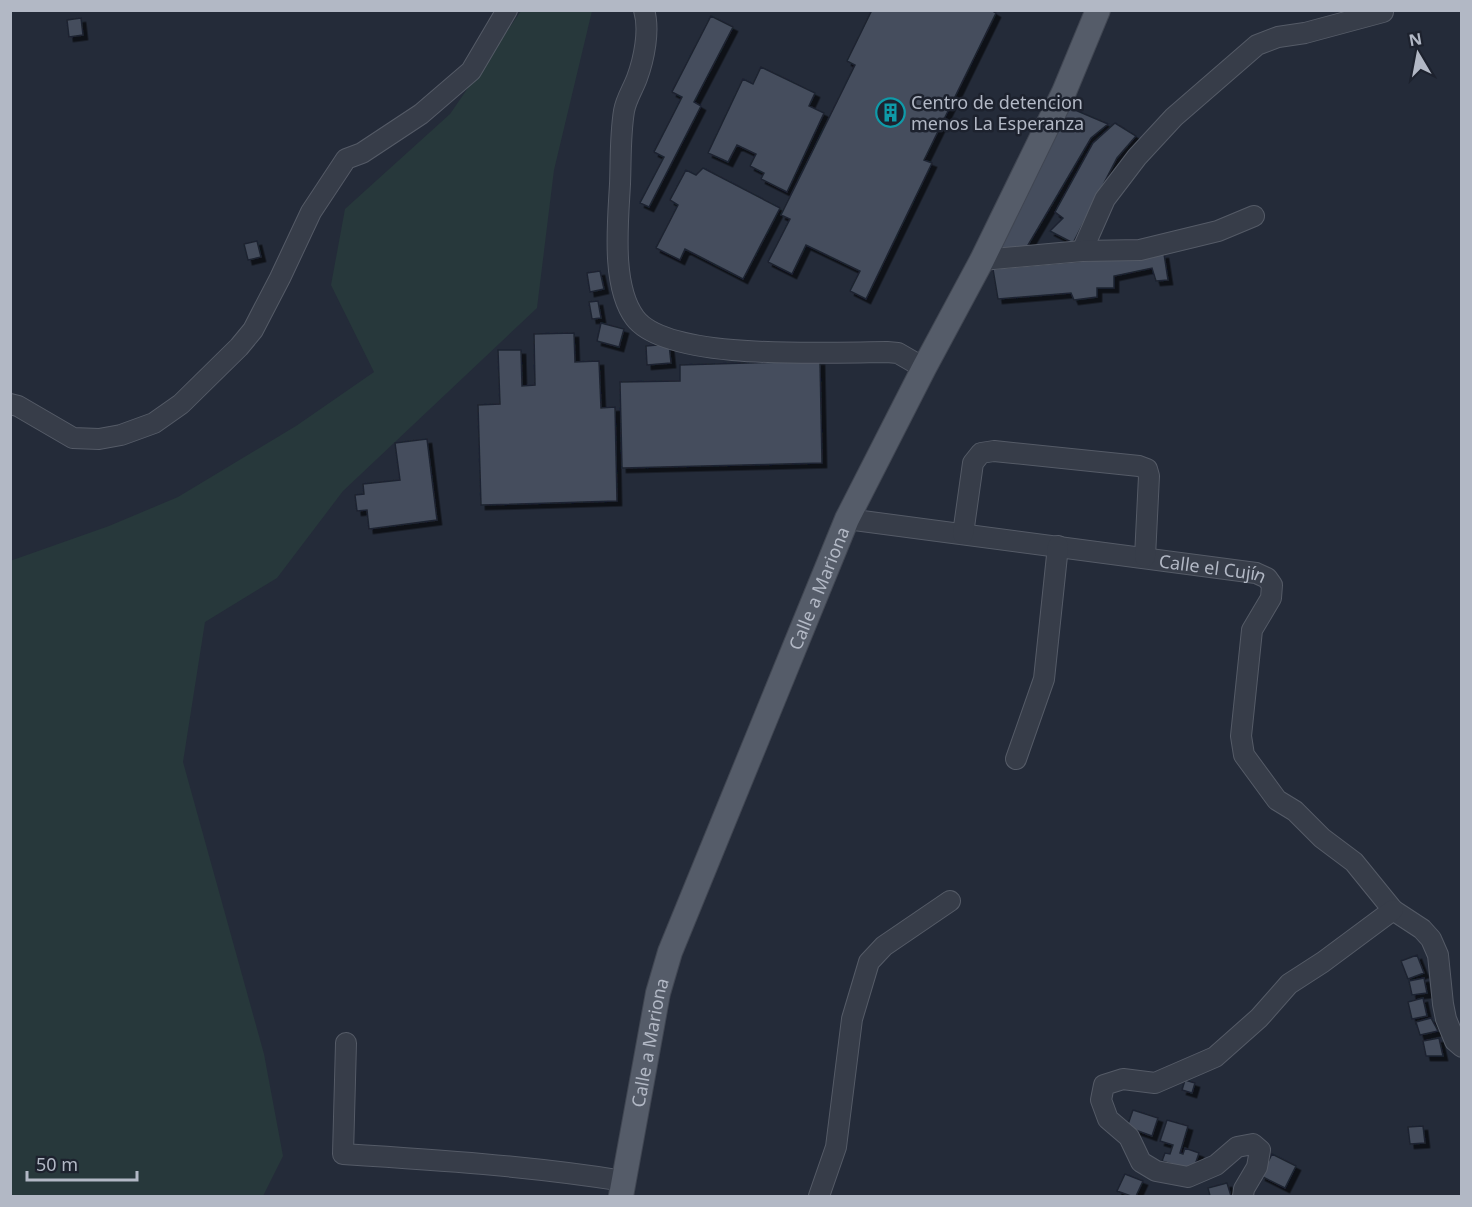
<svg xmlns="http://www.w3.org/2000/svg" width="1472" height="1207" font-family="'Noto Sans',sans-serif">
  <style>
    .green { fill: #27383b }
    .building { fill: #454e5d; stroke: #1e2430; stroke-width: 1.5; filter: url(#shadow) }
    .lines { fill: none; stroke-linecap: round; stroke-linejoin: round }
    .minor-casing { stroke: #555b67; stroke-width: 22 }
    .major-casing { stroke: #404652; stroke-width: 26 }
    .minor { stroke: #373d49; stroke-width: 20 }
    .major { stroke: #555c69; stroke-width: 24 }
    .labels { text-anchor: middle; dominant-baseline: central; stroke-width: 5; stroke-linejoin: round; paint-order: stroke }
    .poi-label { font-size: 18px; fill: #b2b8c5; stroke: #1d222e; text-anchor: start }
    .street-label { font-size: 18px; fill: #b2b8c5; stroke: #1d222e }
  </style>
  <defs>
    <filter id="shadow"><feDropShadow dx="4.5" dy="4.5" stdDeviation="0" flood-color="#0009"/></filter>
  </defs>
  <rect width="100%" height="100%" fill="#242b39"/>
  <path class="green" d="M 521,11 L 592,11 L 554,170 L 537,308 L 343,491 L 277,578 L 205,622 L 183,762 L 264,1054 L 283,1156 L 263,1196 L 11,1196 L 10,561 L 109,526 L 178,497 L 296,426 L 374,372 L 331,285 L 345,209 L 450,114 Z"/>
  <path class="building" d="M 872,10 L 991,10 L 996,13 L 924,160 L 932,163 L 866,299 L 850,291 L 860,271 L 806,245 L 792,274 L 768,262 L 790,219 L 781,215 L 855,65 L 847,61 Z
    M 711,16 L 733,27 L 694,102 L 701,106 L 649,207 L 640,203 L 664,157 L 654,152 L 682,97 L 672,92 Z
    M 81,18 L 83,35 L 69,37 L 67,20 Z
    M 761,67 L 815,93 L 809,106 L 824,113 L 787,192 L 761,179 L 764,173 L 750,166 L 756,154 L 737,145 L 728,162 L 708,153 L 743,79 L 753,84 Z
    M 1068,107 L 1108,124 L 1091,138 L 1024,252 L 999,247 Z
    M 1115,123 L 1136,136 L 1117,158 L 1073,243 L 1050,231 L 1063,218 L 1055,212 L 1093,143 Z
    M 703,168 L 780,208 L 743,279 L 685,249 L 680,260 L 656,248 L 678,205 L 670,200 L 686,170 L 696,175 Z
    M 257,241 L 261,257 L 248,260 L 244,244 Z
    M 1164,254 L 1168,280 L 1156,281 L 1152,268 L 1114,276 L 1114,288 L 1097,288 L 1097,297 L 1074,300 L 1071,293 L 998,299 L 993,269 Z
    M 600,271 L 604,289 L 590,292 L 587,273 Z
    M 598,301 L 601,318 L 592,319 L 589,302 Z
    M 601,323 L 624,329 L 619,347 L 597,341 Z
    M 574,333 L 575,362 L 599,361 L 601,408 L 615,407 L 617,501 L 481,505 L 478,405 L 500,404 L 498,350 L 521,350 L 522,386 L 535,385 L 534,334 Z
    M 669,344 L 671,363 L 647,365 L 646,346 Z
    M 820,361 L 822,463 L 622,468 L 620,382 L 680,381 L 680,365 Z
    M 427,439 L 437,520 L 369,529 L 367,510 L 357,511 L 355,495 L 364,494 L 363,484 L 400,480 L 395,443 Z
    M 1417,955 L 1424,973 L 1408,979 L 1401,961 Z
    M 1424,978 L 1427,993 L 1412,995 L 1409,981 Z
    M 1423,998 L 1427,1016 L 1412,1019 L 1408,1002 Z
    M 1431,1018 L 1438,1031 L 1420,1035 L 1416,1022 Z
    M 1439,1038 L 1443,1056 L 1426,1056 L 1423,1041 Z
    M 1185,1080 L 1195,1083 L 1192,1093 L 1182,1090 Z
    M 1133,1110 L 1158,1118 L 1152,1136 L 1127,1127 Z
    M 1167,1120 L 1188,1126 L 1180,1153 L 1183,1154 L 1185,1148 L 1199,1153 L 1193,1171 L 1162,1161 L 1165,1153 L 1170,1154 L 1173,1145 L 1160,1141 Z
    M 1423,1126 L 1425,1143 L 1410,1144 L 1408,1127 Z
    M 1272,1154 L 1296,1166 L 1285,1188 L 1261,1176 Z
    M 1125,1174 L 1143,1181 L 1136,1196 L 1131,1196 L 1117,1191 Z
    M 1227,1183 L 1231,1196 L 1210,1196 L 1208,1188 Z"/>
  <g class="lines">
    <defs>
      <g id="minor">
        <path d="M 644,10 C 650,30 644,59 637,78 C 633,89 626,99 624,111 C 620,136 621,159 620,184 C 618,222 611,286 635,318 C 668,362 833,352 887,352 L 898,353 L 924,368"/>
        <path d="M 1082,251 L 1105,199 L 1137,157 L 1174,117 L 1257,45 L 1278,37 L 1305,33 L 1383,12"/>
        <path d="M 982,260 L 1082,251 L 1140,250 L 1218,231 L 1254,216"/>
        <path d="M 10,404 L 18,406 L 73,438 L 99,439 L 121,435 L 154,423 L 181,404 L 239,347 L 253,330 L 280,278 L 311,212 L 346,159 L 362,153 L 421,114 L 471,71 L 507,10"/>
        <path id="s1" d="M 847,519 L 1256,573 L 1267,578 L 1272,585 L 1271,598 L 1252,630 L 1241,736 L 1244,755 L 1277,800 L 1295,811 L 1322,838 L 1354,862 L 1393,910 L 1422,929 L 1431,939 L 1438,955 L 1443,1004 L 1446,1019 L 1455,1041 L 1462,1047"/>
        <path d="M 963,534 L 973,463 L 981,453 L 994,451 L 1139,466 L 1147,469 L 1149,476 L 1145,557"/>
        <path d="M 1016,759 L 1044,679 L 1058,546"/>
        <path d="M 346,1043 L 343,1154 C 438,1160 530,1166 624,1181"/>
        <path d="M 819,1196 L 836,1147 L 852,1019 L 869,962 L 884,946 L 950,901"/>
        <path d="M 1243,1196 L 1244,1189 L 1257,1167 L 1260,1150 L 1253,1144 L 1237,1147 L 1216,1165 L 1188,1177 L 1156,1171 L 1141,1162 L 1129,1137 L 1108,1119 L 1101,1100 L 1104,1085 L 1123,1079 L 1155,1083 L 1215,1057 L 1259,1018 L 1289,984 L 1323,962 L 1393,910"/>
      </g>
      <g id="major">
        <path id="s2" d="M 621,1196 L 658,993 L 670,952 L 847,519 L 924,368 L 982,260 L 1064,92 L 1098,10"/>
      </g>
    </defs>
    <use href="#minor" class="minor-casing"/>
    <use href="#major" class="major-casing"/>
    <use href="#minor" class="minor"/>
    <use href="#major" class="major"/>
  </g>
  <defs>
    <symbol id="building-ring" viewBox="-11 -11 22 22"><circle r="9.5" fill="#1d222e" stroke="#0f9aa8" stroke-width="1.5"/><path d="M-4-6H4V6H1V3H-1V6H-4ZM-2.5-4.3h1.7v1.8h-1.7ZM.8-4.3h1.7v1.8H.8ZM-2.5-1h1.7V.8h-1.7ZM.8-1h1.7V.8H.8Z" fill="#0f9aa8"/></symbol>
  </defs>
  <g fill-rule="evenodd">
    <use href="#building-ring" x="874" y="96" width="33" height="33"/>
  </g>
  <g class="labels">
    <g class="poi-label">
      <text x="911" y="102">Centro de detencion<tspan x="911" dy="21">menos La Esperanza</tspan></text>
    </g>
    <g class="street-label">
      <text stroke="none"><textPath href="#s1" startOffset="369">Calle el Cujín</textPath></text>
      <text stroke="none"><textPath href="#s2" startOffset="642">Calle a Mariona</textPath></text>
      <text stroke="none"><textPath href="#s2" startOffset="156">Calle a Mariona</textPath></text>
    </g>
  </g>
  <rect width="1472" height="1207" fill="none" stroke="#b2b8c5" stroke-width="24"/>
  <g transform="translate(1418 54) rotate(350)" stroke="#1d222e" stroke-width="4.5" paint-order="stroke">
  <path d="M0-4.5L10 22L0 15L-10 22Z" fill="#b2b8c5"/>
  <text y="-9" font-size="16" font-weight="bold" text-anchor="middle" fill="#b2b8c5">N</text>
  </g>
  <path d="M27 1171v9h110v-9" fill="none" stroke="#b2b8c5" stroke-width="3"/>
  <text x="36" y="1171" font-size="18" fill="#b2b8c5" stroke="#1d222e" stroke-width="4.5" paint-order="stroke">50 m</text>
</svg>
